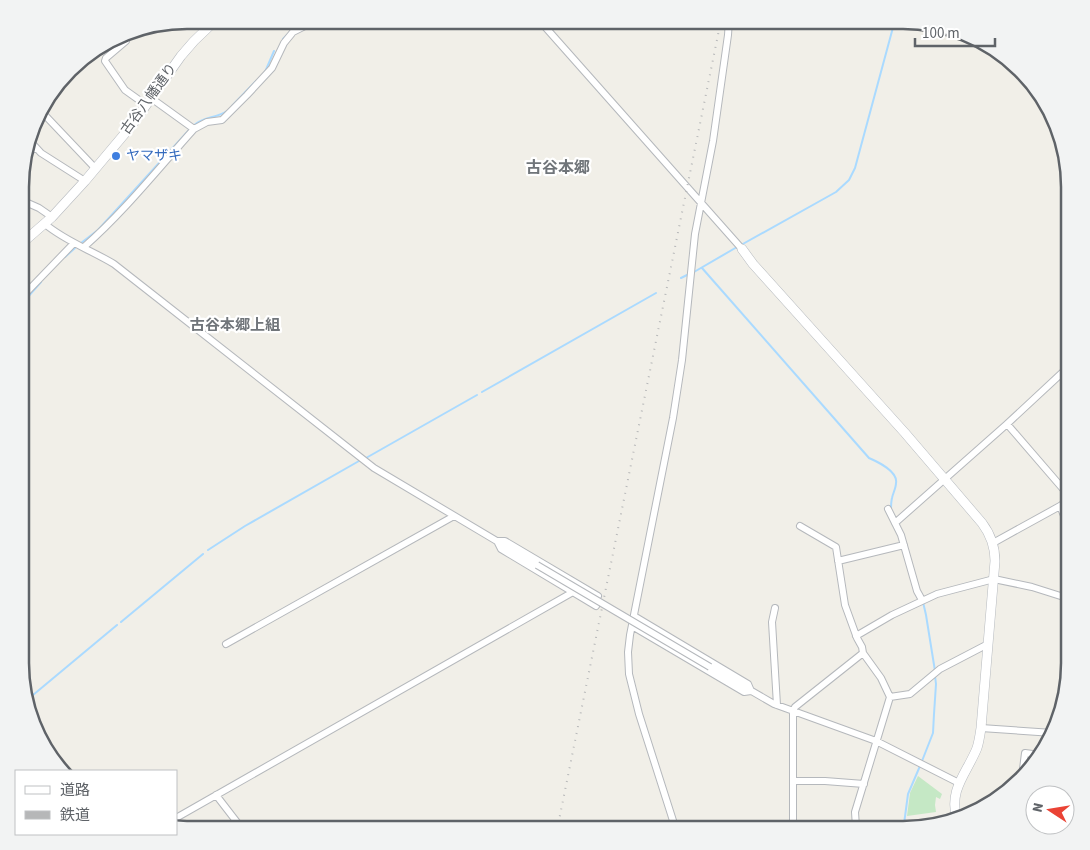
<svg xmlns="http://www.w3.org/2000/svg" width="1090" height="850" font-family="'Source Sans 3','Noto Sans JP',sans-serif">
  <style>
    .green { fill: #c5e8c5 }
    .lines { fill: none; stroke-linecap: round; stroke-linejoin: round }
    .stream { stroke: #aadaff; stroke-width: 2 }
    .street-casing { stroke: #b5b8bc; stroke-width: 8 }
    .secondary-casing { stroke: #b6babf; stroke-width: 10 }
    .street { stroke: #fff; stroke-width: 6 }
    .secondary { stroke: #fff; stroke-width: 9 }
    .rail { stroke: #b6b7b8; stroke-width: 2; stroke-dasharray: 1 6; stroke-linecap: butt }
    .street-bridge-casing { stroke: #b5b8bc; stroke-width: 8; stroke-linecap: butt }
    .street-bridge { stroke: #fff; stroke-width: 6 }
    .shop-dot { fill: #3f7fe0; stroke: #fff; stroke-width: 2 }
    .labels { text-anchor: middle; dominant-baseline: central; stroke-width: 4.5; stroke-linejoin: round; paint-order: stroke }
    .street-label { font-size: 14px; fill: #5f6368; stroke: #fff }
    .shop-label { font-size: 14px; fill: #366cbe; stroke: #fff; text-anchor: start }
    .neighbourhood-label { font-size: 15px; font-weight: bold; fill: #70757a; stroke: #fff }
    .quarter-label { font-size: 16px; font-weight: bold; fill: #70757a; stroke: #fff }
    .rim { fill: none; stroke: #5f6368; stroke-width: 2.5 }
  </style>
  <rect width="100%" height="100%" fill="#f1efe8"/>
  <path class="green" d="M 918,776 L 942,794 L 940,799 L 936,797 L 935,805 L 936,812 L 907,816 L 910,793 Z"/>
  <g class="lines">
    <path class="stream" d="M 291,30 L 298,23 L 305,20
      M 283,39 L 288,34
      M 265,72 L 274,51
      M 232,106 L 256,81
      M 193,126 C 204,116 215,119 227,111
      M 81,243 L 98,230 L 190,129
      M 741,245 L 836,192 L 849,180 L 855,168 L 895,20
      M 65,257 L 75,248
      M 702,268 L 869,458 C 878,462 898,471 896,483 C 896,488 893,493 892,498 C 891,502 891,506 891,510
      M 694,272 L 737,247
      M 681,278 L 687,275
      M 26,299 L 41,282
      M 21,304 L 23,303
      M 482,392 L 656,293
      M 366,458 L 477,395
      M 208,550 L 245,526 L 359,461
      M 923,602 L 926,615 L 935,671
      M 121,622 L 203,554
      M 27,700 L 117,625
      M 922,761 L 933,733 L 934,714 L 936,684 L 935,676
      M 894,830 L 904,824 L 908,794 L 920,766"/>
    <defs>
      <path id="street" d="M 539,20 L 742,249
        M 126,41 L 106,58 L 105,61 L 125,90 L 146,105
        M 151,98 L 194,129
        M 40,110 L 95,168
        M 30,141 L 41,153 L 85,181
        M 24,158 L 35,147
        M 21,200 L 39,208 L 52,217
        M 45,224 C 65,241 91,250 114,264 L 374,468 L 537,565
        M 84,247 C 124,212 158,169 194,129 L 207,122 L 222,120 L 247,95 L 272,68 L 284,43 L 293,32 L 317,20
        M 21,298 L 74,243
        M 1070,497 L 1007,424 L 1064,371 L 1070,384
        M 1060,506 L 1070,530
        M 888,509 L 901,535 L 917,591 L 922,600
        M 895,523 L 1007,424
        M 993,543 L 1060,506 L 1070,499
        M 838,561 L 904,545
        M 596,606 L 501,549 L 497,541 L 505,541 L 598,596
        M 775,608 L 772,622 L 777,705
        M 634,616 L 748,684 L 751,691
        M 632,626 L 744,692 L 751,691
        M 856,636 L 892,615 L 937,594 L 994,579 L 1032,587 L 1070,599
        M 226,644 L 454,516
        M 710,667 L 774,704 L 876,741 L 959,783
        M 890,697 L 910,694 L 940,669 L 988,644
        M 981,728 L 1053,733
        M 1025,776 L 1023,769 L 1025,753 L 1040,755
        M 793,781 L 825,781 L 864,784
        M 216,795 L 243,830
        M 176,818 L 573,592
        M 676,830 L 639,714 L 629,674 L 628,652 L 630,635 L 673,418 L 682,360 L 695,234 L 713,141 L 728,35 L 729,20
        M 793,830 L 793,711 L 795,707 L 863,653 L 862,647 L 857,638 L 845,605 L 836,547 L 800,526
        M 857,830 L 856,827 L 855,812 L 890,697 L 881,678 L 863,653"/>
      <path id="secondary" d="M 21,244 L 52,217 L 85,181 L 132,125 L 181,56 L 194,41 L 216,20
        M 742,249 L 753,264 L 905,433 L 982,523 C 991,535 995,546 995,561 L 981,728 C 980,735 979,742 977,748 C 967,773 948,790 957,819"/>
    </defs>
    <use href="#street" class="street-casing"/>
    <use href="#secondary" class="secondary-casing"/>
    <use href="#street" class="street"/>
    <use href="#secondary" class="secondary"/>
    <path class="rail" d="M 557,830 L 721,20"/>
    <defs>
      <path id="street-bridge" d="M 537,565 L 710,667"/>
    </defs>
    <use href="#street-bridge" class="street-bridge-casing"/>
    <use href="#street-bridge" class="street-bridge"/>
  </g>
  <circle class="shop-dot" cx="116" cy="156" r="5"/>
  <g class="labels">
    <g class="street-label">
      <text transform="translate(149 99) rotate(-54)">古谷八幡通り</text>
    </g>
    <g class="shop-label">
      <text x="126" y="156">ヤマザキ</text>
    </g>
    <g class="neighbourhood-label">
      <text x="235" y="325">古谷本郷上組</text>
    </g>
    <g class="quarter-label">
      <text x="558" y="168">古谷本郷</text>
    </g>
  </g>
  <path d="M0 0H1090V850H0ZM187 29H903A158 158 0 0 1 1061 187V663A158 158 0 0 1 903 821H187A158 158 0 0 1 29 663V187A158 158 0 0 1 187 29Z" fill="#f2f3f3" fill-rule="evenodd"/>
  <path class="rim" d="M187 29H903A158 158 0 0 1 1061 187V663A158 158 0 0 1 903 821H187A158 158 0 0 1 29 663V187A158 158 0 0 1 187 29Z"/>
  <rect x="15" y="770" width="162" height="65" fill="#ffffff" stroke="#bfc1c3"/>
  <rect x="25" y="786" width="25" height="8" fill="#ffffff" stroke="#bfc1c3"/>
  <text x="60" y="795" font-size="15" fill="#5f6368">道路</text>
  <rect x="25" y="811" width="25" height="8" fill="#b6b7b8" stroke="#bfc1c3"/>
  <text x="60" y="820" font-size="15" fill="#5f6368">鉄道</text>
  <g transform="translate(1050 810) rotate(282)"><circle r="24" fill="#ffffff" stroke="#bfc1c3"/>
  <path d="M0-4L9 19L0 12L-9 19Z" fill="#ea4335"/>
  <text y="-8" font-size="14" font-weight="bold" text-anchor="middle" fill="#5f6368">N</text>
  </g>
  <path d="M915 38v8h80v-8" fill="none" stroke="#5f6368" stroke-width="2.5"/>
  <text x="922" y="38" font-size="15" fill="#5f6368" stroke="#ffffff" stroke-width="4" paint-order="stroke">100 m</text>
</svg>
